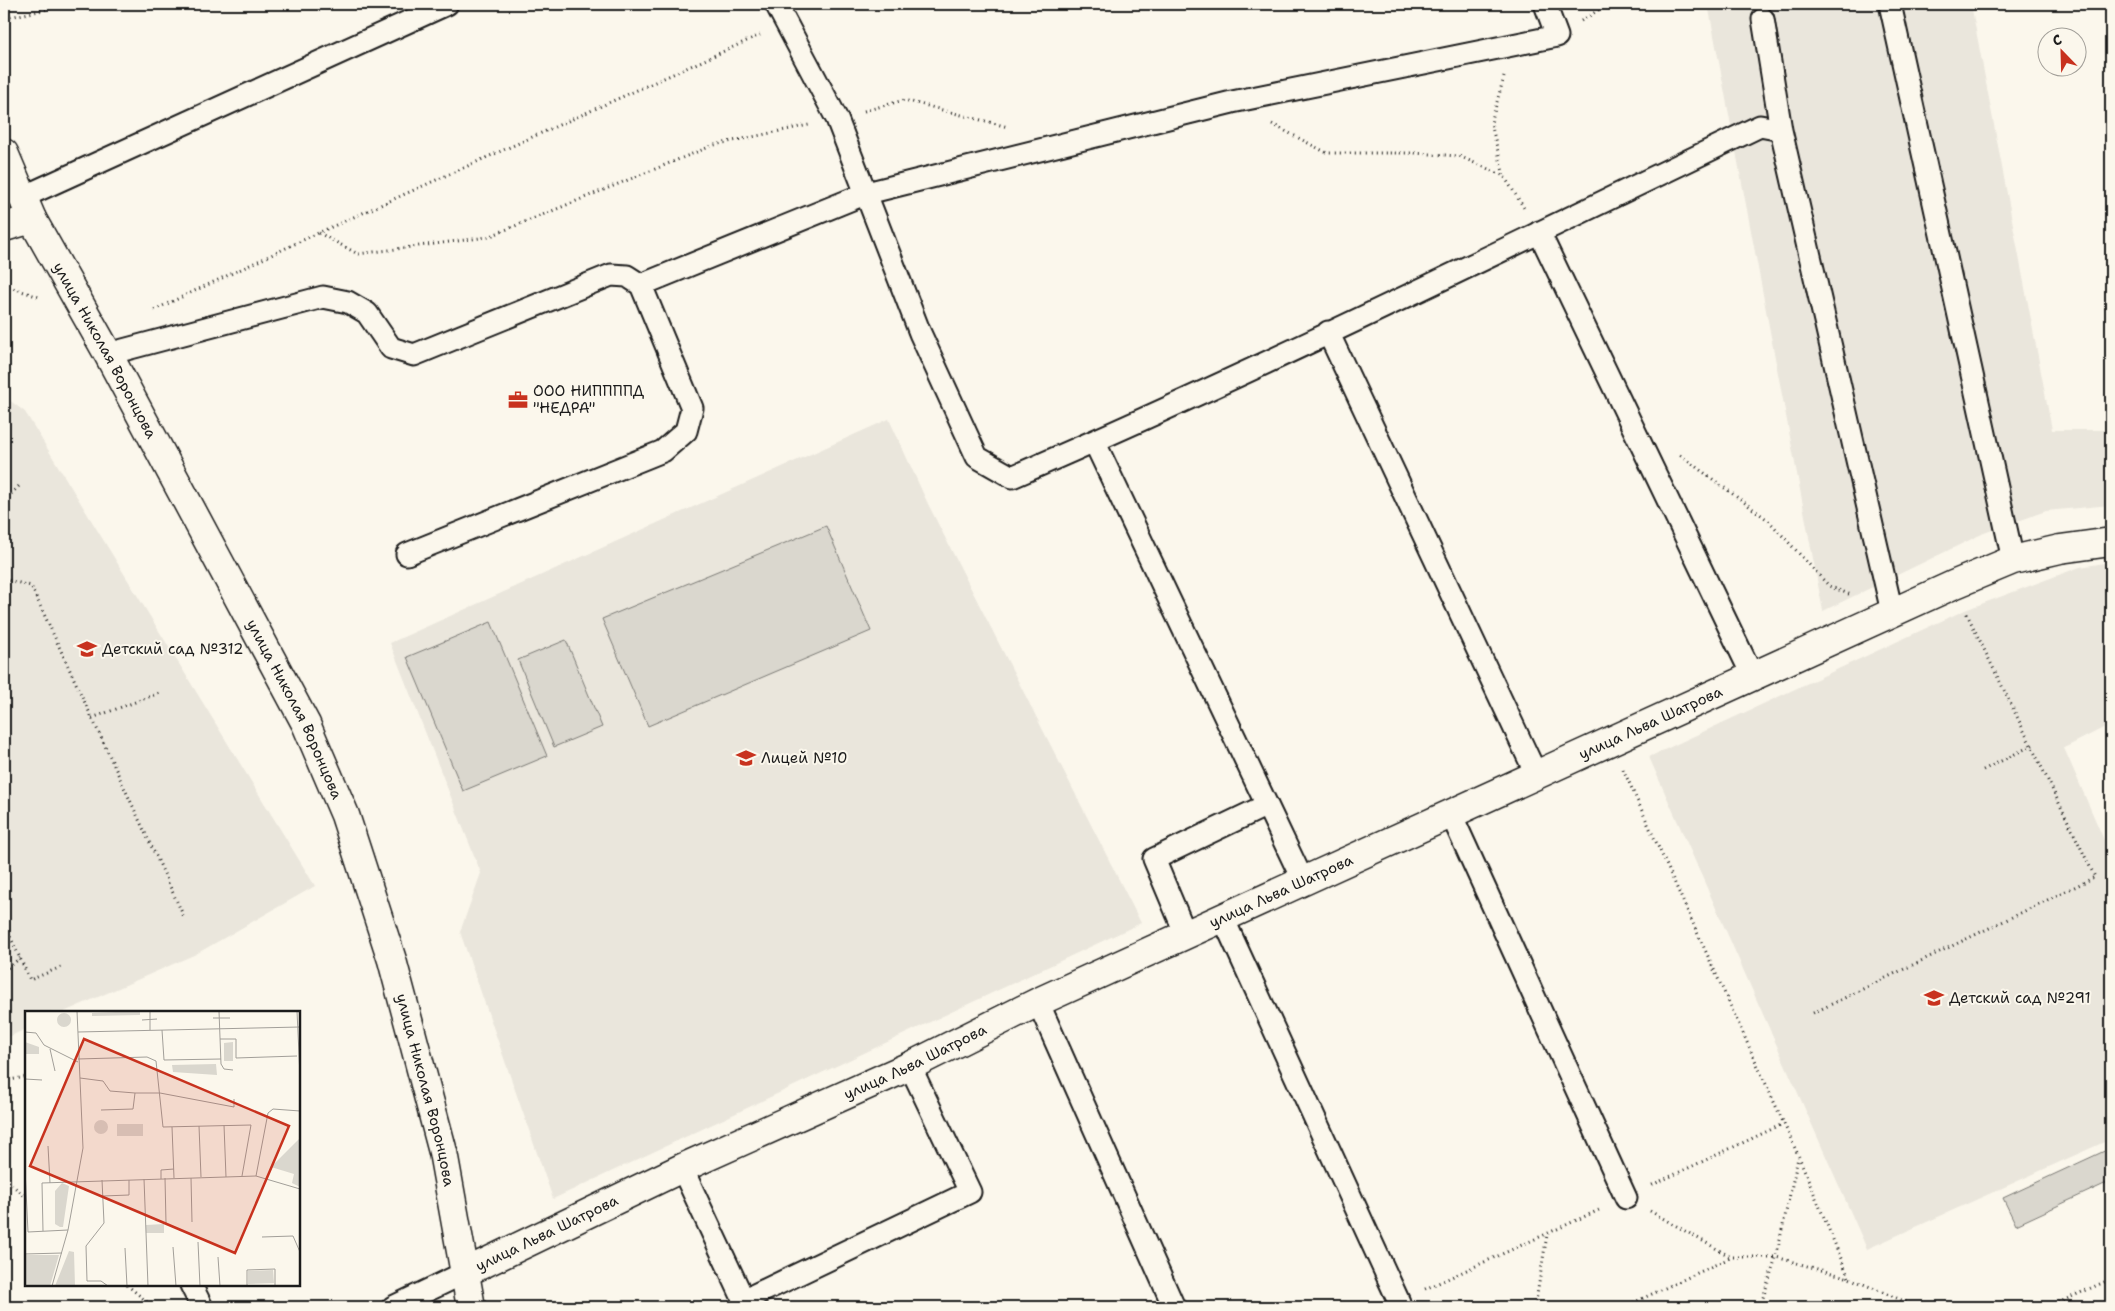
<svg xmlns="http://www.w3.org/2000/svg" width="2115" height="1311" font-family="'Shantell Sans',sans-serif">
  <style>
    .built { fill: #eae6dc }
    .green { fill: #dad7ce; stroke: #7b7a75 }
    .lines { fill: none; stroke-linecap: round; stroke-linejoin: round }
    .lane-casing { stroke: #1c1c1c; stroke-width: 25 }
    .street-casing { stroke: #1c1c1c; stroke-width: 31 }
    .path { stroke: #1c1c1c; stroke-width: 3; stroke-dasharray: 1 4; stroke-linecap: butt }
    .lane { stroke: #fbf7ec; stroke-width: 21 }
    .street { stroke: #fbf7ec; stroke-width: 28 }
    .labels { text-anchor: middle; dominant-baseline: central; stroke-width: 4; stroke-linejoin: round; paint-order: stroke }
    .street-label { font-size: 15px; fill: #1c1c1c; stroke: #fbf7ec }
    .poi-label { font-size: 15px; fill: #1c1c1c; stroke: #fbf7ec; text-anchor: start }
    .inset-road { fill: none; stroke: #a29f99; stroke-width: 1 }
    .view { fill: #c8321e; fill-opacity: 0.15; stroke: #c8321e; stroke-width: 2.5 }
    .inset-edge { fill: none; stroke: #1c1c1c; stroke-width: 2.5 }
  </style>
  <rect width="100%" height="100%" fill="#fbf7ec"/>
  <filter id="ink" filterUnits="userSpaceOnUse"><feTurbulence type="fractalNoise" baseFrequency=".02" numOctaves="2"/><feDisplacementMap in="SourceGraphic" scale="10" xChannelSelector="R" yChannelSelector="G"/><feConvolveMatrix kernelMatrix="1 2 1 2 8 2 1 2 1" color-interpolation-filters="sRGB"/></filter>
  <g filter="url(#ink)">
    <path class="built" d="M 1708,4 L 1971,4 L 2052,430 L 2111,430 L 2111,505 L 2046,511 L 1984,533 L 1823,611 Z
      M 4,396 L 25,412 L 315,886 L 196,954 L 64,1012 L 26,1012 L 26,1029 L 4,1039 Z
      M 889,419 L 928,504 L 1141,923 L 553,1199 L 460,932 L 481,873 L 390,643 Z
      M 2111,562 L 2111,724 L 2064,748 L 2111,856 L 2111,1139 L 1867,1249 L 1649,757 L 1965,610 L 2080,567 Z"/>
    <path class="green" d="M 826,526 L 871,631 L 648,726 L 602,619 Z
      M 491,622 L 547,756 L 463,791 L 407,657 Z
      M 566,640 L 602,727 L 554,747 L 518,660 Z
      M 2111,1148 L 2111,1181 L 2016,1225 L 2003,1198 Z"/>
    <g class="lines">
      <defs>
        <path id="lane" d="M 776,4 L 837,119 L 920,333 L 977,457 L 1012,477 C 1265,368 1512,245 1760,126 L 1781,130 L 1892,612
          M 1890,4 L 2013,560
          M 1763,19 L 1781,130
          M 23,197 L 447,4
          M 1539,232 L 1753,677
          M 641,285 L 867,193 L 1232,102 L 1557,36 L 1545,4
          M 1328,332 L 1536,774
          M 108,354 L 323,297 L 348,302 L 367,313 L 391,348 L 414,355 L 611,275 L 627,276 L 641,285 L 692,408 L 686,431 L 663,451 L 407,554
          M 1094,441 L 1303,881
          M 1451,814 L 1626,1198
          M 1223,918 L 1399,1302
          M 1186,935 L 1154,859 L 1267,805
          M 1038,1002 L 1174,1307
          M 682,1168 L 747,1307
          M 191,1285 L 202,1307
          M 744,1300 L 970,1192 L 910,1066
          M 393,1307 L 464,1273"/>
        <g id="street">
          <path id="s1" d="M 4,153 L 32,219 L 108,354 L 306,724 L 345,815 L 392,960 L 443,1152 L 471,1307"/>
          <path d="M 4,227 L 32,219"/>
          <path id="s2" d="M 464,1273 L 682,1168 L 910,1066 L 1038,1002 L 1953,585 L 2013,560 L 2060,549 L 2111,542"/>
        </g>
      </defs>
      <use href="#lane" class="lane-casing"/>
      <use href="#street" class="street-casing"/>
      <path class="path" d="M 4,14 L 5,18 L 72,4
        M 1581,21 L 1608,4
        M 1504,77 L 1491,123 L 1504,176
        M 864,111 L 904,100 L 1008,127
        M 1272,124 L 1327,153 L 1414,153 L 1459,156 L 1504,176 L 1524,208
        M 319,233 L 358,254 L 488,237 L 714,145 L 809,125
        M 4,285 L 39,297
        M 154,310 L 318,233 L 760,35
        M 1680,455 L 1768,520 L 1829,586 L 1851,595
        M 4,501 L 20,485
        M 4,579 L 31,586 L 185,919
        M 92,718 L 162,692
        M 1623,769 L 1799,1157 L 1849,1278
        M 1983,770 L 2033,745
        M 4,923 L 30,980 L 61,967
        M 4,971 L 20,958
        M 1813,1013 L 2095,877 L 1966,612
        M 4,1081 L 26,1077
        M 4,1178 L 26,1197
        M 1652,1185 L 1783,1124
        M 1650,1211 L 1731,1257
        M 127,1285 L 153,1307
        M 1425,1289 L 1599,1210
        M 1535,1307 L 1547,1235
        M 1624,1307 L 1732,1257 L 1776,1257 L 1849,1278 L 1918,1307
        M 1760,1307 L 1776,1257 L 1798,1158
        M 2049,1307 L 2111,1279"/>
      <use href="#lane" class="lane"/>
      <use href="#street" class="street"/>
    </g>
  </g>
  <defs>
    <symbol id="office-bare" viewBox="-9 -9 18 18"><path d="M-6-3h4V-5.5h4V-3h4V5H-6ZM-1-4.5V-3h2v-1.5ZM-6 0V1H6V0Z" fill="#c8321e" stroke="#fbf7ec" stroke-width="2.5" paint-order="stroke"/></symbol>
    <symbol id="school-bare" viewBox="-9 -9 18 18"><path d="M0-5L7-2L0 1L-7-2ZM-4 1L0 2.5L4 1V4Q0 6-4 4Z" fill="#c8321e" stroke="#fbf7ec" stroke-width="2.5" paint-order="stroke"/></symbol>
  </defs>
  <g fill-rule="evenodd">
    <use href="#office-bare" x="504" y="386" width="28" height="28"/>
    <use href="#school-bare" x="73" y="635" width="28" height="28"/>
    <use href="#school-bare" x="732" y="744" width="28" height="28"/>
    <use href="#school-bare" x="1920" y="984" width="28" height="28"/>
  </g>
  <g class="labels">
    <g class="street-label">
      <text stroke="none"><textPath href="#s1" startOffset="222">улица Николая Воронцова</textPath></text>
      <text stroke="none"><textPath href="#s1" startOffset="628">улица Николая Воронцова</textPath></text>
      <text stroke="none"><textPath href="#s2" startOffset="1308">улица Льва Шатрова</textPath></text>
      <text stroke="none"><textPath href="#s2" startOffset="902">улица Льва Шатрова</textPath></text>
      <text stroke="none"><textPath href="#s2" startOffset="498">улица Льва Шатрова</textPath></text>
      <text stroke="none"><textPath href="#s1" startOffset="1032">улица Николая Воронцова</textPath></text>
      <text stroke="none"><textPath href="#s2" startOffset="92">улица Льва Шатрова</textPath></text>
    </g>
    <g class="poi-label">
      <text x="533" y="391">ООО НИППППД<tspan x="533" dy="17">"НЕДРА"</tspan></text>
      <text x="102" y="649">Детский сад №312</text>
      <text x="761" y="758">Лицей №10</text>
      <text x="1949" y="998">Детский сад №291</text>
    </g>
  </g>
  <g transform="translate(25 1011)">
    <rect width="275" height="275" fill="#fbf7ec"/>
    <path d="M 115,0 L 115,4 L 67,5 L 67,2 ZM32 9a7 7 0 1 1 14 0a7 7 0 1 1-14 0ZM 0,31 L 14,36 L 14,43 L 0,43 ZM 208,31 L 208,50 L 199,50 L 199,32 ZM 191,53 L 192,64 L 148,61 L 147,54 ZM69 116a7 7 0 1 1 14 0a7 7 0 1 1-14 0ZM 92,113 L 118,113 L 118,125 L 92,125 ZM 275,127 L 275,176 L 267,172 L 269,163 L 246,156 ZM 37,172 L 44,175 L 38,216 L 35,216 L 30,213 L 30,180 ZM 139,213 L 139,222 L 121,222 L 121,214 ZM 44,240 L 49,241 L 50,275 L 30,275 ZM 0,244 L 34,244 L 25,275 L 0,275 ZM 248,259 L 249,272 L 223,273 L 223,260 Z" fill="#dad7ce"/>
    <path class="inset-road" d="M 125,0 L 125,19M 194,0 L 196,53 L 199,58 L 208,59M 272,0 L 275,65M 188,7 L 205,7M 117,9 L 132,8M 137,19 L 139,49 L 196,48M 0,21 L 11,22 L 19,34 L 53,51M 53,21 L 275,16M 195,28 L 211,28 L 211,47 L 272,45M 25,38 L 30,60M 53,48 L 122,46 L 131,50 L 138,116 L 226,114 L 217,165M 55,67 L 78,70 L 85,80 L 110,82 L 108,98 L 76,99M 0,68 L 17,69M 110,82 L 135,82 L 209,96 L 209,88M 199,114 L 201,166M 174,115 L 176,166M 147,116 L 149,167M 23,135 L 25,172M 0,158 L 3,221 L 43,219M 231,165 L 243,102 L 248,98 L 275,100M 140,167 L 141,212M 166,167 L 167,211M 119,168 L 123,275M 136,168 L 136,159 L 149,158M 77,169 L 79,212 L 61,235 L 62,270 L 76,270 L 83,275M 78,185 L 104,184 L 104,169M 18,220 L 17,172 L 231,165 L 275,178M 237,226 L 268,225 L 275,241M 173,231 L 175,275M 148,236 L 151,275M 100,237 L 102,275M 0,243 L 37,242M 193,246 L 195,275M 27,275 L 43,219 L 58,137 L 52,0M 222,275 L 222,259 L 250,258 L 250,275"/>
    <path class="view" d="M 59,28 L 264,115 L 210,242 L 5,155 Z"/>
    <rect width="275" height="275" class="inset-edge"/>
  </g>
  <rect width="2115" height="1311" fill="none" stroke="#fbf7ec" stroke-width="20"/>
  <rect x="10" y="10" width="2095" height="1291" fill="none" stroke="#1c1c1c" stroke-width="2" filter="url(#ink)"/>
  <g transform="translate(2062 52) rotate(337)"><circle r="24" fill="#fbf7ec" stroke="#a29f99"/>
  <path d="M0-4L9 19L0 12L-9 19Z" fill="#c8321e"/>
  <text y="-8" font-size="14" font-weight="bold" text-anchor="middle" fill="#1c1c1c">С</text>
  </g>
</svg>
